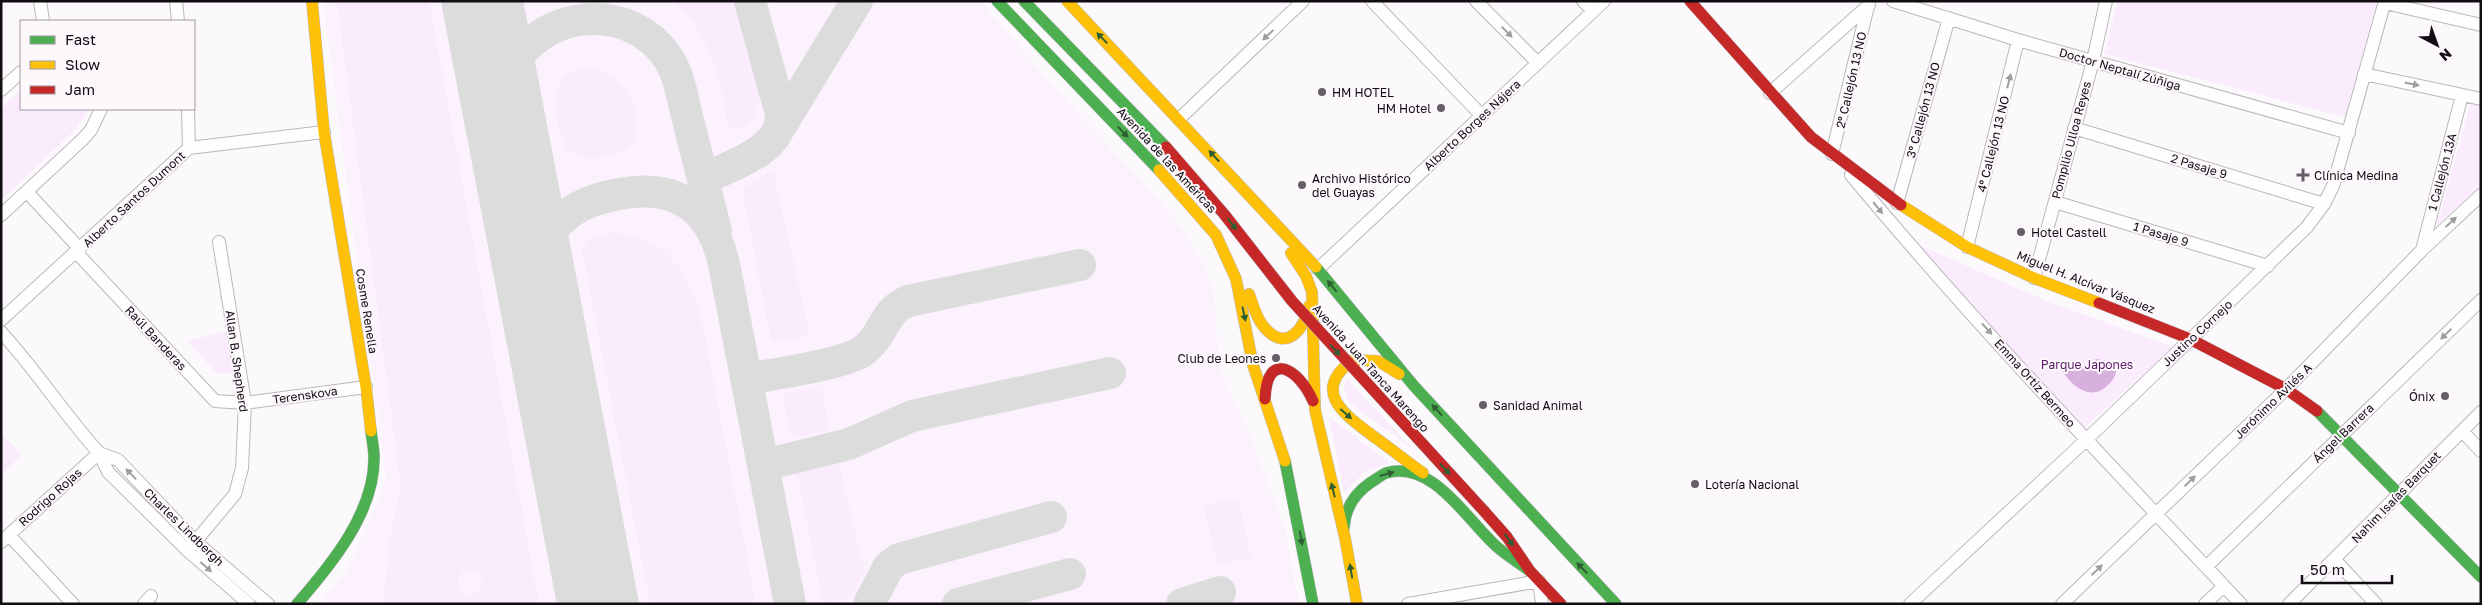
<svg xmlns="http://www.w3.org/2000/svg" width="2482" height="605" font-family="'Golos Text',sans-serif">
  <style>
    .built { fill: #fbf2fd }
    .green { fill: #faebfd; fill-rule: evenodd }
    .water { fill: #d7b0de }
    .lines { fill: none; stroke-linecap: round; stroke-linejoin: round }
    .taxiway { stroke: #dddcdd; stroke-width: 32 }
    .runway { stroke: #dddcdd; stroke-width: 81 }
    .street-casing { stroke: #bbb7bc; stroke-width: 14 }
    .fast-casing { stroke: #bbb7bc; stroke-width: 12 }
    .slow-casing { stroke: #bbb7bc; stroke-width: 12 }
    .jam-casing { stroke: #bbb7bc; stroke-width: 12 }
    .street { stroke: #fefefe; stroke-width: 12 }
    .fast { stroke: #4caf50; stroke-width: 11 }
    .slow { stroke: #ffc107; stroke-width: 11 }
    .jam { stroke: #c62828; stroke-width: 11 }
    .jam-bridge-casing { stroke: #bbb7bc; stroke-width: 12; stroke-linecap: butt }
    .jam-bridge { stroke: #c62828; stroke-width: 11 }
    .oneway { fill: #a09da0 }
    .oneway2 { fill: #2f5e32 }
    .poi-dot { fill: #645f64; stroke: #fcf8fc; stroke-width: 2 }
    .labels { text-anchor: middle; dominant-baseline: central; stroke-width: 4; stroke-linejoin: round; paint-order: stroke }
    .street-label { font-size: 12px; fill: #120c13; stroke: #fcf8fc }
    .poi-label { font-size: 12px; fill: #120c13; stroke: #fcf8fc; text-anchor: start }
    .park-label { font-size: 12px; fill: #5d1969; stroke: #fcf8fc }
  </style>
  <rect width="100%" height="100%" fill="#fbf9fb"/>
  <path class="built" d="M 323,1 L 981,1 L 1059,93 L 1155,195 L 1186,234 L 1203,263 L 1212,288 L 1216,315 L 1218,360 L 1223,377 L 1246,424 L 1285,529 L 1299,604 L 320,604 L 350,566 L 386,479 Z"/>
  <path class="green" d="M 337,1 L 429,1 L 539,604 L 384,604 L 388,546 L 399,495 L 399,472 ZM 470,569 L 478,572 L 483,584 L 479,592 L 468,595 L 460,591 L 457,579 L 462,572 Z
    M 670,1 L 737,1 L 761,99 C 756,114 751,127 735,131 L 729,126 C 719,82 712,28 670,1 Z
    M 2118,1 L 2377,1 L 2345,117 L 2104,54 Z
    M 587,66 C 623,69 651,114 630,147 C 613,157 581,167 566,147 C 561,140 560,130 558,122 C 553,93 553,74 587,66 Z
    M 21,90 L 21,109 L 90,109 L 73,132 L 1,201 L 1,109 Z
    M 2471,101 L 2481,106 L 2481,189 L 2435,233 Z
    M 773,171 L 809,330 L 803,337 L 774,342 L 771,339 L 742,189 Z
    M 607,233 C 661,231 686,268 701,316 L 756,604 L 650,604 L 582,250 C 587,238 595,237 607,233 Z
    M 1908,240 L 2049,302 L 2173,347 L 2085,427 Z
    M 227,331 L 236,373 L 218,374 L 187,341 Z
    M 1346,378 L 1415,451 L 1349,402 L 1344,388 Z
    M 815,388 L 822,392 L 829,424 L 824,431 L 796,437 L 790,434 L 783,400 L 787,393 Z
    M 1329,417 L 1390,463 L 1366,471 L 1344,493 Z
    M 1,433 L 22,455 L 1,475 Z
    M 837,458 L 865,572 C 851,596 852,604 823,604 L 796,469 Z
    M 1238,498 L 1251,557 L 1217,565 L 1204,507 Z"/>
  <path class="water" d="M 2096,359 L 2112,362 L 2116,368 C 2116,376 2114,379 2108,385 C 2091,402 2072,387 2061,369 L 2066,365 L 2084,366 Z"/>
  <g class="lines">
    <path class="taxiway" d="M 504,115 C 504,95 507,73 519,56 C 554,8 631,6 666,55 C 680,74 683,101 689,124 C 698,159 707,195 716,231
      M 777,132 L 857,1
      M 703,179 C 729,166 783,151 781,114 L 750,1
      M 539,297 C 536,236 558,205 619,194 C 677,183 711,208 724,264 L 790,604
      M 747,379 C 774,374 842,365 863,351 C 884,336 883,311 908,301 L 1080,265
      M 764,465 L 849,444 L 912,416 L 1110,373
      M 869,604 L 889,566 L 899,559 L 1051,517
      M 958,604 L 1070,574
      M 1182,604 L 1220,592"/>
    <path class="runway" d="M 482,1 L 598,604"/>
    <defs>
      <path id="street" d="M 40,1 L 43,21
        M 176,1 L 178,21
        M 1372,1 L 1482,116
        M 1476,1 L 1538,63
        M 1583,1 L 1593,11
        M 1893,1 L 2018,40 L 2349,133
        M 2385,3 L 2481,25
        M 2364,74 L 2481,99
        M 1,90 L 21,72
        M 1770,93 L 1869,5
        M 188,109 L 189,148
        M 1179,119 L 1303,1
        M 2074,128 L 2324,204
        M 1832,154 L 1868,6
        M 1851,175 C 1974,323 2108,463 2241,604
        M 27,192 L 80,249
        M 2055,202 L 2268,266
        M 1897,203 L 1949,18
        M 1,215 L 83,139 L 91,130 L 101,109
        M 1967,247 L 2018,40
        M 2422,250 L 2462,95
        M 76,252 L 215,401 L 245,403 L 366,387
        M 1318,269 L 1604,1
        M 2034,278 L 2093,61 L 2106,1
        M 1,320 L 189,148 L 324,132
        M 1,332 C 36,370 64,414 99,453 L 1,542
        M 2462,431 L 2481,451
        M 9,535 L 73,604
        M 190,548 L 235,494 L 242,468 L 245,403 L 219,242
        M 2335,560 L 2376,604
        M 2206,567 L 2481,300
        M 144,604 L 151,596
        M 249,604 L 188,551 L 108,472 L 99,453 L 118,460 L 196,542 L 268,604
        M 1408,604 L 1539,581 L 1542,604
        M 1910,604 L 2086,440 L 2307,227 L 2324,204 L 2333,186 L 2385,1
        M 2062,604 L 2286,389 L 2422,250 L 2481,195
        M 2205,604 L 2224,586
        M 2289,604 L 2481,412"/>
      <path id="fast" d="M 997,1 L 1159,170
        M 1024,1 L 1166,147
        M 1316,267 L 1414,386 L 1616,604
        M 2317,411 L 2481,577
        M 1285,461 L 1313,604
        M 1344,528 C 1345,509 1354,494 1370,483 C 1375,480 1381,475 1386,473 C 1432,459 1467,520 1496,546 C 1506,555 1519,563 1530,571
        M 297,604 C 331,565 375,512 374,457 C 374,449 372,440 371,431"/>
      <path id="slow" d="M 312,1 L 324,132 L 366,387 L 371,431
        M 1067,1 L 1316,267
        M 1159,170 L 1216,235 L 1236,279 L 1253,365 L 1285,461
        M 1901,205 L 1967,247 L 2034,278 L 2099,303
        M 1291,253 L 1306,276 L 1312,292 L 1315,410 L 1345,538 L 1357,604
        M 1249,294 C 1253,305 1256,318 1264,327 C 1286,353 1304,330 1309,306
        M 1399,374 L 1378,361 L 1353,360 C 1310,391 1345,415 1373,436 C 1390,448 1406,461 1423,473"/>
      <path id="jam" d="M 1690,1 L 1811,137 L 1901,205
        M 2099,303 L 2190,339 L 2286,389 L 2317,411
        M 1265,399 C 1267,349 1299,369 1313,401
        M 1484,511 L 1507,537 L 1530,571 L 1561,604"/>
    </defs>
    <use href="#street" class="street-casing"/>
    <use href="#fast" class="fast-casing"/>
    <use href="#slow" class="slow-casing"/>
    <use href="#jam" class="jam-casing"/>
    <use href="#street" class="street"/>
    <use href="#fast" class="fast"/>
    <use href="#slow" class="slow"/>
    <use href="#jam" class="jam"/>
    <defs>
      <path id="jam-bridge" d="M 1166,147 L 1224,214 L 1292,301 L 1484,511"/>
    </defs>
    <use href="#jam-bridge" class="jam-bridge-casing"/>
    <use href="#jam-bridge" class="jam-bridge"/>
  </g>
  <defs><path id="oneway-solid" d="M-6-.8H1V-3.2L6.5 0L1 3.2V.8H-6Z" transform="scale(1.25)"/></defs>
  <g class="oneway">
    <use href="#oneway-solid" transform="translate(1507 32) rotate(45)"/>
    <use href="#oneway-solid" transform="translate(1268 35) rotate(137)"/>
    <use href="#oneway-solid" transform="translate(2009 81) rotate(-76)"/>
    <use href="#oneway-solid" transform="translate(2412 84) rotate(12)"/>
    <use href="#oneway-solid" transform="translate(1878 208) rotate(50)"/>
    <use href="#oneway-solid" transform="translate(2451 222) rotate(-43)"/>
    <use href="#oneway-solid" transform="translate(1987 329) rotate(48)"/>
    <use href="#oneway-solid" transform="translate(2446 334) rotate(136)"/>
    <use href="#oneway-solid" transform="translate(131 474) rotate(-134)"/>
    <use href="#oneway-solid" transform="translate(2190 481) rotate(-44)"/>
    <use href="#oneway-solid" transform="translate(206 567) rotate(41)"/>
    <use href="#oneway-solid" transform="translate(2097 570) rotate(-44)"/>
  </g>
  <g class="oneway2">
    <use href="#oneway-solid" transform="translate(1102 38) rotate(-134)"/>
    <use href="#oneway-solid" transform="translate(1123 132) rotate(46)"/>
    <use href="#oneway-solid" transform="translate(1214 156) rotate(-133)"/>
    <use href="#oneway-solid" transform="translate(1232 224) rotate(51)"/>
    <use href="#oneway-solid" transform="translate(1332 286) rotate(-129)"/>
    <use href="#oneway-solid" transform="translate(1244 314) rotate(78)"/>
    <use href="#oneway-solid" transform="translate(1335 350) rotate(48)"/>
    <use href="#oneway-solid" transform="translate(1437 410) rotate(-132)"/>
    <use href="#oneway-solid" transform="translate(1346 414) rotate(41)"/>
    <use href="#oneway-solid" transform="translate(1445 469) rotate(47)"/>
    <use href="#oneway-solid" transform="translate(1387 474) rotate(-16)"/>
    <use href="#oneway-solid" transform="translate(1333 490) rotate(-104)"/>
    <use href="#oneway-solid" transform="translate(1301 538) rotate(80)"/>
    <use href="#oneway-solid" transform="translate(1509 540) rotate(54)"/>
    <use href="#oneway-solid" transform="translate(1582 568) rotate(-134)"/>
    <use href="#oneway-solid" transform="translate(1351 571) rotate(-100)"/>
  </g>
  <g class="poi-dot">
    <circle cx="1322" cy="92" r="5"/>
    <circle cx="1441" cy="108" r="5"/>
    <path d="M2300.5 167.5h5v5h5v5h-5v5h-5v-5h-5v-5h5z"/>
    <circle cx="1302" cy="185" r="5"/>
    <circle cx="2021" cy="232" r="5"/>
    <circle cx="1276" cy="358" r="5"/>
    <circle cx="2445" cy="396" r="5"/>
    <circle cx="1483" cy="405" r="5"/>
    <circle cx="1695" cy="484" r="5"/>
  </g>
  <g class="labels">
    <g class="street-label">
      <text transform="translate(2120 69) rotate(16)">Doctor Neptalí Zúñiga</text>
      <text transform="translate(1851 80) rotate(-77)">2º Callejón 13 NO</text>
      <text transform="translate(1923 110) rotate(-75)">3º Callejón 13 NO</text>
      <text transform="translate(1472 125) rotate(-43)">Alberto Borges Nájera</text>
      <text transform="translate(2071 140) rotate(-75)">Pompilio Ulloa Reyes</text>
      <text transform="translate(1993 144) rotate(-76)">4º Callejón 13 NO</text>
      <text transform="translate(1167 160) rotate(47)">Avenida de las Américas</text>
      <text transform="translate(2199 166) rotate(17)">2 Pasaje 9</text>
      <text transform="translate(2442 172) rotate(-75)">1 Callejón 13A</text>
      <text transform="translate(134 199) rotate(-43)">Alberto Santos Dumont</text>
      <text transform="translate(2161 234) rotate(17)">1 Pasaje 9</text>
      <text transform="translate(2086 282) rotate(22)">Miguel H. Alcívar Vásquez</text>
      <text transform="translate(367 311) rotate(81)">Cosme Renella</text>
      <text transform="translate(2197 333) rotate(-43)">Justino Cornejo</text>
      <text transform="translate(156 338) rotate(47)">Raúl Banderas</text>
      <text transform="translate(237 361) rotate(82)">Allan B. Shepherd</text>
      <text transform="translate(1371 368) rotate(48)">Avenida Juan Tanca Marengo</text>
      <text transform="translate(2035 383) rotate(48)">Emma Ortiz Bermeo</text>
      <text transform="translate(305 395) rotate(-8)">Terenskova</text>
      <text transform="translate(2273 401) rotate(-44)">Jerónimo Avilés A</text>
      <text transform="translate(2343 433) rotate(-44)">Ángel Barrera</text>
      <text transform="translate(50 497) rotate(-42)">Rodrigo Rojas</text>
      <text transform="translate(2396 497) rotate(-46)">Nahim Isaías Barquet</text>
      <text transform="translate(184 527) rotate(44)">Charles Lindbergh</text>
    </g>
    <g class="poi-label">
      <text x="1332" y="92">HM HOTEL</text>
      <text x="1431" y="108" text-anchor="end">HM Hotel</text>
      <text x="2314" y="175">Clínica Medina</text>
      <text x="1312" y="178">Archivo Histórico<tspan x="1312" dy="14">del Guayas</tspan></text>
      <text x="2031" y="232">Hotel Castell</text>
      <text x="1266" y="358" text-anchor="end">Club de Leones</text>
      <text x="2435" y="396" text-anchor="end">Ónix</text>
      <text x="1493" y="405">Sanidad Animal</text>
      <text x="1705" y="484">Lotería Nacional</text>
    </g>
    <g class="park-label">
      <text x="2087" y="364">Parque Japones</text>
    </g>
  </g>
  <rect width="2482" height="605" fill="none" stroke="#120c13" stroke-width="5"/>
  <rect x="20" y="20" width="175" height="90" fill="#fcf8fc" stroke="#9e9a9f"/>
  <rect x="30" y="36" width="25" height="8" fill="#4caf50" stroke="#9e9a9f"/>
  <text x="65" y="45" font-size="15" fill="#120c13">Fast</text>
  <rect x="30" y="61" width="25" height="8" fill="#ffc107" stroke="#9e9a9f"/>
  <text x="65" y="70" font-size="15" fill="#120c13">Slow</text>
  <rect x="30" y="86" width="25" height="8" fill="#c62828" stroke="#9e9a9f"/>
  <text x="65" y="95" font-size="15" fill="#120c13">Jam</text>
  <g transform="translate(2437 45) rotate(139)" stroke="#fcf8fc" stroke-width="4" paint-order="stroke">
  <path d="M0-4L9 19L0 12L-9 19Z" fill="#120c13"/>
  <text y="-8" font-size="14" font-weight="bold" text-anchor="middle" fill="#120c13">N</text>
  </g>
  <path d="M2302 575v8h90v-8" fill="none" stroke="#120c13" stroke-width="2.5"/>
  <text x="2310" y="575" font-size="15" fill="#120c13" stroke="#fcf8fc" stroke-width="4" paint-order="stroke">50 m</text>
</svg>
